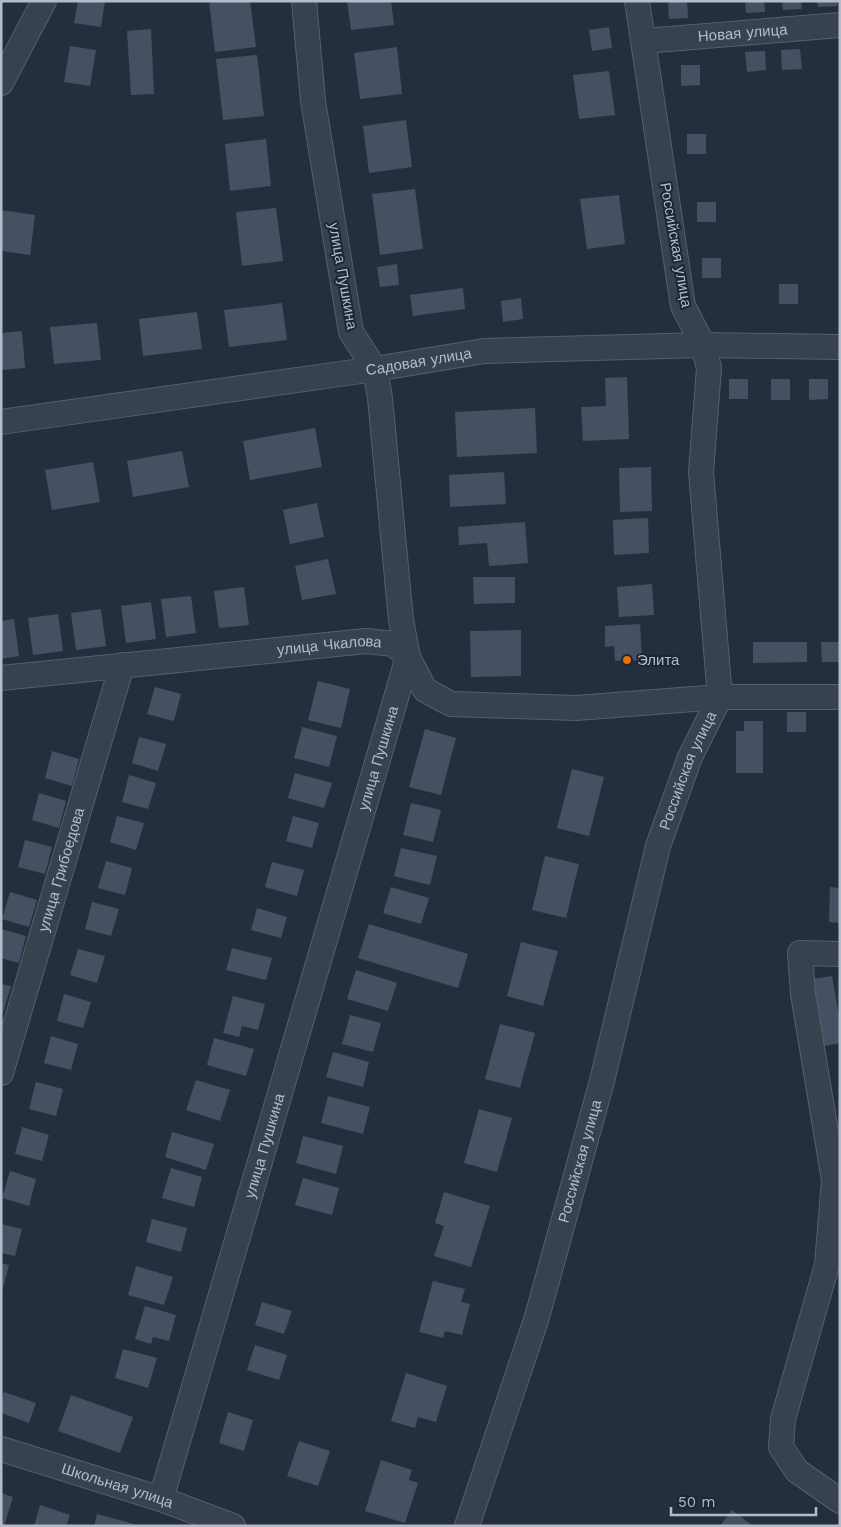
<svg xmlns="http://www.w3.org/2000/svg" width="841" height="1527" font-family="'Work Sans',sans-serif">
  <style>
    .building { fill: #455162 }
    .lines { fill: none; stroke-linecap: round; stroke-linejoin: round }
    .minor-casing { stroke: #565f6c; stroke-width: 26 }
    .minor { stroke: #38414e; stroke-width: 24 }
    .food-dot { fill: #e8710a; stroke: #1d2633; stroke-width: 2 }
    .labels { text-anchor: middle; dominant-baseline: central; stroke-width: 4; stroke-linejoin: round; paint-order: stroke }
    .street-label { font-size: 15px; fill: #b4bcc9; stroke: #1d2633 }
    .poi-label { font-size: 15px; fill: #b4bcc9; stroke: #1d2633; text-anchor: start }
  </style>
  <rect width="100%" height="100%" fill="#242f3e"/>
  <path class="building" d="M 78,1 L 105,1 L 101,27 L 74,23 Z
    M 209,1 L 250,1 L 256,47 L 215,52 Z
    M 347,1 L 391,1 L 394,25 L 351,30 Z
    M 668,1 L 687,1 L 688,18 L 669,19 Z
    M 745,1 L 764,1 L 765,12 L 746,13 Z
    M 782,1 L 801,1 L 802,9 L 783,10 Z
    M 817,1 L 837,1 L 837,6 L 818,7 Z
    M 609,27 L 612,48 L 592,51 L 589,30 Z
    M 151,29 L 154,94 L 131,95 L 127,31 Z
    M 70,46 L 96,50 L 90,86 L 64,82 Z
    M 397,47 L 402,94 L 360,99 L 354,53 Z
    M 800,49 L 802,69 L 782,70 L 781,50 Z
    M 765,51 L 766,70 L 747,72 L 745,52 Z
    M 257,55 L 264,116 L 223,120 L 216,59 Z
    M 681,65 L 700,65 L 700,85 L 681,86 Z
    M 609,71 L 615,115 L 579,119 L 573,75 Z
    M 406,120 L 412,167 L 369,173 L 363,126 Z
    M 687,134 L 706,134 L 706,154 L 687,154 Z
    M 266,139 L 271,186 L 230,191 L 225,144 Z
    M 415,189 L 423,249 L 380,255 L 372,194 Z
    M 619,195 L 625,244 L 587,249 L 580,199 Z
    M 697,202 L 716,202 L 716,222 L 697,222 Z
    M 276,208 L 283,261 L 242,266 L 236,212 Z
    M 1,210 L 35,215 L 30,255 L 1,251 Z
    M 702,258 L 721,258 L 721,278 L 702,278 Z
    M 397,264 L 399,285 L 380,287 L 377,267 Z
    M 779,284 L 798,284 L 798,304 L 779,304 Z
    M 463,288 L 465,309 L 413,316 L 410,295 Z
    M 521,298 L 523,319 L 503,322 L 501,301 Z
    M 282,303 L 287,340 L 229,347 L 224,310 Z
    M 197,312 L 202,349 L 143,356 L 139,319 Z
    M 97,323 L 101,360 L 54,364 L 50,327 Z
    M 22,331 L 25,368 L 1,370 L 1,333 Z
    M 627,377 L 629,439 L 583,441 L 581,407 L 606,406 L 605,378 Z
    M 729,379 L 748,379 L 748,399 L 729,399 Z
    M 771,379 L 790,379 L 790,400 L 771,400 Z
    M 809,379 L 828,379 L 828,399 L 809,400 Z
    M 535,408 L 537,453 L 457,457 L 455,412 Z
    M 315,428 L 322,467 L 250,480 L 243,441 Z
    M 182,451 L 189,487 L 133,497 L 127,461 Z
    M 93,462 L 100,502 L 52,510 L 45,470 Z
    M 651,467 L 652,511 L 620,512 L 619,468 Z
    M 504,472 L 506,504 L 450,507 L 449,475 Z
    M 317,503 L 324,537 L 290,544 L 283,510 Z
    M 648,518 L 649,553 L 614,555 L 613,520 Z
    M 525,522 L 528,563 L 489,566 L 487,543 L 459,545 L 458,527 Z
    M 328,559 L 336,594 L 302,600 L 295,566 Z
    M 473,577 L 515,577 L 515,603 L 474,604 Z
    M 652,584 L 654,615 L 619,617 L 617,587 Z
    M 244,587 L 249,625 L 219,628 L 214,591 Z
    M 191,596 L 196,633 L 166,637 L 161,599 Z
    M 151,602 L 156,639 L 126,643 L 121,606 Z
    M 101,609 L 106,646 L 76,650 L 71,613 Z
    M 58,614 L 63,651 L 33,655 L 28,618 Z
    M 14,619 L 19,656 L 1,659 L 1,621 Z
    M 640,624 L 642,660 L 615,661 L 614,646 L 605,647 L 605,626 Z
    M 521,630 L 521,676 L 471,677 L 470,631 Z
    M 753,642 L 807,642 L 807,662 L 753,663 Z
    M 821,642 L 840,642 L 840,662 L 822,662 Z
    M 318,681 L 350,689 L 341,728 L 308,720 Z
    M 155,687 L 181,694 L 174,721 L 147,714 Z
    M 787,712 L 806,712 L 806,732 L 787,732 Z
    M 744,721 L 763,721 L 763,773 L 736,773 L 736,731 L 744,731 Z
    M 302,727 L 337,736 L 329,767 L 294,758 Z
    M 425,729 L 456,738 L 441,795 L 409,787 Z
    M 139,737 L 166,744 L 158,771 L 132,763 Z
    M 52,751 L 79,759 L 72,786 L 45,778 Z
    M 572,769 L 604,777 L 589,836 L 557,828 Z
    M 295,773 L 332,783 L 324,808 L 288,798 Z
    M 129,775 L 156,783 L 148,809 L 122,802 Z
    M 39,793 L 66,801 L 59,828 L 32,820 Z
    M 411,803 L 441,810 L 433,842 L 403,835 Z
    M 117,816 L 144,823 L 136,850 L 110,842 Z
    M 293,816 L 319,823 L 312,848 L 286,841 Z
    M 25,840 L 52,847 L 45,874 L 18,867 Z
    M 401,848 L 437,856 L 430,885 L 394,876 Z
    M 545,856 L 579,864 L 566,918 L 532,910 Z
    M 106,861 L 132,868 L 125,895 L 98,888 Z
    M 272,862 L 304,870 L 297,896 L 265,887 Z
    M 391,887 L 429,898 L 421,924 L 383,913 Z
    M 830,887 L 840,888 L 840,923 L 829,922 Z
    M 10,892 L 37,900 L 29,927 L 2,919 Z
    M 92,902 L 119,909 L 111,936 L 85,929 Z
    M 257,908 L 287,917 L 281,938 L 251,930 Z
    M 369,924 L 468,954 L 458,988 L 358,958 Z
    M 1,929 L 26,936 L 19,963 L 1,958 Z
    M 521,942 L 558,951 L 543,1006 L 507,996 Z
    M 232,948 L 272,958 L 266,980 L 226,970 Z
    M 78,949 L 105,956 L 97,983 L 70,975 Z
    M 356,970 L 397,983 L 388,1011 L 347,999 Z
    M 832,976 L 840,1021 L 840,1043 L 824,1046 L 812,979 Z
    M 1,984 L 11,986 L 3,1013 L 1,1013 Z
    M 64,994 L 91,1002 L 83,1028 L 57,1021 Z
    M 233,996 L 265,1004 L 258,1030 L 242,1026 L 239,1037 L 223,1033 Z
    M 350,1015 L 381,1023 L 373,1052 L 342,1044 Z
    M 500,1024 L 535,1033 L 520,1088 L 485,1079 Z
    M 51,1036 L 78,1044 L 71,1070 L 44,1063 Z
    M 214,1038 L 254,1049 L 246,1076 L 207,1065 Z
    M 333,1052 L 369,1062 L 363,1087 L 326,1077 Z
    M 196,1080 L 230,1090 L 220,1121 L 186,1110 Z
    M 36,1082 L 63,1089 L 56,1116 L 29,1109 Z
    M 328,1096 L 370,1107 L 363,1134 L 321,1123 Z
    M 479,1109 L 512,1118 L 497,1172 L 464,1163 Z
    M 22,1127 L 49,1135 L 42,1161 L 15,1154 Z
    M 172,1132 L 214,1144 L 206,1170 L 165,1157 Z
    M 303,1136 L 343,1146 L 336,1174 L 296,1163 Z
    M 171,1168 L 202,1177 L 194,1207 L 162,1198 Z
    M 10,1171 L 36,1179 L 29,1206 L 2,1198 Z
    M 303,1178 L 339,1188 L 332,1215 L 295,1205 Z
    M 444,1192 L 490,1206 L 471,1267 L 434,1256 L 444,1226 L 435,1223 Z
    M 152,1219 L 187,1228 L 181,1252 L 146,1242 Z
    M 1,1224 L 22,1229 L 15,1256 L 1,1253 Z
    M 1,1263 L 9,1265 L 2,1292 L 1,1292 Z
    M 136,1266 L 173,1277 L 164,1305 L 128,1295 Z
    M 433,1281 L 465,1289 L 461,1302 L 470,1304 L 462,1335 L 445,1331 L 443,1338 L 419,1332 Z
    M 262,1302 L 292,1311 L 284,1334 L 255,1325 Z
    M 145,1306 L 176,1315 L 169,1341 L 153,1337 L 151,1344 L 135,1339 Z
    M 255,1345 L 287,1355 L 279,1380 L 247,1370 Z
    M 123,1349 L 157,1358 L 148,1388 L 115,1378 Z
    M 406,1373 L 447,1386 L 436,1422 L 418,1417 L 415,1428 L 391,1421 Z
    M 4,1392 L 36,1403 L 29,1423 L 1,1413 L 1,1399 Z
    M 71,1395 L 133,1417 L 120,1453 L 58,1431 Z
    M 228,1412 L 253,1420 L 244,1451 L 219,1443 Z
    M 299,1441 L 330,1451 L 318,1486 L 287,1476 Z
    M 381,1460 L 412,1470 L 409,1480 L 418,1483 L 405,1523 L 365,1511 Z
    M 1,1493 L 13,1497 L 4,1526 L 1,1526 Z
    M 40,1505 L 70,1515 L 66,1526 L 34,1526 Z
    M 732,1510 L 753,1526 L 720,1526 Z
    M 97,1514 L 134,1524 L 133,1526 L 94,1526 Z"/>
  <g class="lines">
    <defs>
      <g id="minor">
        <path id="s1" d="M 644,41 L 840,25"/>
        <path d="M 1,83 L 44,1"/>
        <path id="s2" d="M 1,422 L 375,369 L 484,351 L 703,345 L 840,347"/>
        <path id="s3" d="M 1,678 L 366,641 L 394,644 L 408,657 L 425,690 L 451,704 L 576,708 L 720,697 L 840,697"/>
        <path d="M 840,954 L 800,953 L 803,994 L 834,1180 L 827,1265 L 783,1419 L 781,1447 L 797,1471 L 840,1501"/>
        <path id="s4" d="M 1,1073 L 122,665"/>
        <path id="s5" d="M 1,1449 L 161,1499 L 233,1526"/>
        <path id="s6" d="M 161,1499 L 408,657 L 401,620 L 380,398 L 375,369 L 351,332 L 313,101 L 304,1"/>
        <path id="s7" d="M 467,1526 L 537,1317 L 602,1081 L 658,846 L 690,757 L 720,697 L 701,472 L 709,368 L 703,345 L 683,306 L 637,1"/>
      </g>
    </defs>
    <use href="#minor" class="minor-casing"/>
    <use href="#minor" class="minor"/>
  </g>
  <circle class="food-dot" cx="627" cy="660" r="5"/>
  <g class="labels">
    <g class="street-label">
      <text stroke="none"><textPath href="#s1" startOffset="99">Новая улица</textPath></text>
      <text transform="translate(676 245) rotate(80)">Российская улица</text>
      <text transform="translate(343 276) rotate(80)">улица Пушкина</text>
      <text stroke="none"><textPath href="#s2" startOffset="422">Садовая улица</textPath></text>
      <text stroke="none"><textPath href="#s3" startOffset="330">улица Чкалова</textPath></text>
      <text stroke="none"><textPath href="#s6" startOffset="772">улица Пушкина</textPath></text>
      <text stroke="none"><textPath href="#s7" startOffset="788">Российская улица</textPath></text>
      <text stroke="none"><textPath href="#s4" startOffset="212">улица Грибоедова</textPath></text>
      <text stroke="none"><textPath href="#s6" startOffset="368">улица Пушкина</textPath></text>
      <text stroke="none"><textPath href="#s7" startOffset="382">Российская улица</textPath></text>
      <text stroke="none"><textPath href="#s5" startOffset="122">Школьная улица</textPath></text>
    </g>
    <g class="poi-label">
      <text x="637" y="660">Элита</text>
    </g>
  </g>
  <rect width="841" height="1527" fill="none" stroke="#b4bcc9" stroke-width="5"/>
  <path d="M671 1507v8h145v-8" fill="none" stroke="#b4bcc9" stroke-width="2.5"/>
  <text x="678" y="1507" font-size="15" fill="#b4bcc9" stroke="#1d2633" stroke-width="4" paint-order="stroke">50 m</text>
</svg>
